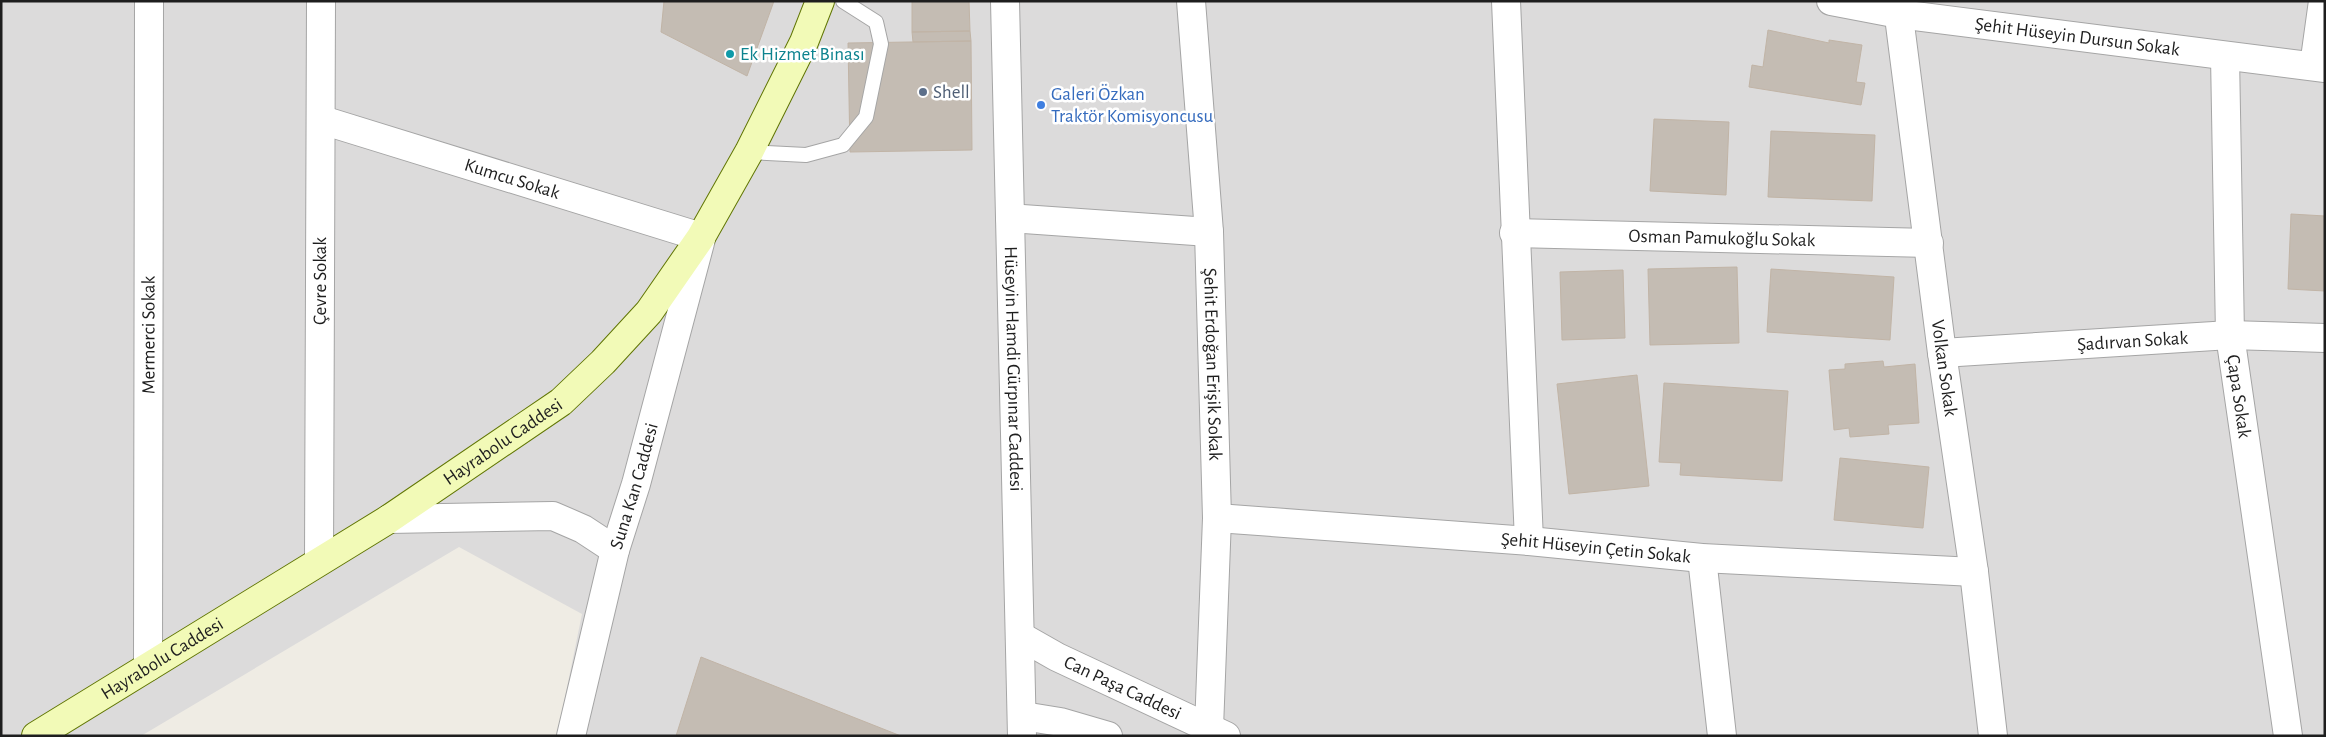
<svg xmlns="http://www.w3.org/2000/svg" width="2326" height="737" font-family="'Alegreya Sans',sans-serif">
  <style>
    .residential { fill: #dcdbdb }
    .building { fill: #c4bcb3; stroke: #c1b4a6 }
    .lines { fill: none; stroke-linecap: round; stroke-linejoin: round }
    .service-casing { stroke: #a5a5a5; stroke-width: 16 }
    .minor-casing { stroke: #a5a5a5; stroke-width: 30 }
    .tertiary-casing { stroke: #a5a5a5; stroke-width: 30 }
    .secondary-casing { stroke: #617604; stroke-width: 30 }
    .service { stroke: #fff; stroke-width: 14 }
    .minor { stroke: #fff; stroke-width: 28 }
    .tertiary { stroke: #fff; stroke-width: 28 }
    .secondary { stroke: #f2fab7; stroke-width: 28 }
    .culture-dot { fill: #0f9aa8; stroke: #fff; stroke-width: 2 }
    .service-dot { fill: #5c6f8a; stroke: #fff; stroke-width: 2 }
    .shop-dot { fill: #3f7fe0; stroke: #fff; stroke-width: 2 }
    .labels { text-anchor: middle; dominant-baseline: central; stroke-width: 5; stroke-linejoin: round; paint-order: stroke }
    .street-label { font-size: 19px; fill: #1e1e1e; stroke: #fff }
    .culture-label { font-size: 19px; fill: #0d838f; stroke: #fff; text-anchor: start }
    .service-label { font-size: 19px; fill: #4e5e75; stroke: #fff; text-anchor: start }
    .shop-label { font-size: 19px; fill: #366cbe; stroke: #fff; text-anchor: start }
  </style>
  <rect width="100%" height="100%" fill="#efece4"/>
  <path class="residential" d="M 1,1 L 2325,1 L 2325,736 L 557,736 L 582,614 L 459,547 L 141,736 L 1,736 Z"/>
  <path class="building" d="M 664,1 L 774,1 L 747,76 L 661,32 Z
    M 912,1 L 969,1 L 970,31 L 912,32 Z
    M 1768,30 L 1829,43 L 1829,40 L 1862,45 L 1856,82 L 1865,83 L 1861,105 L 1749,87 L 1752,65 L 1763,67 Z
    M 970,31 L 971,41 L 913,42 L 912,32 Z
    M 971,41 L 972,150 L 850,152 L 848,43 Z
    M 1654,119 L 1729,122 L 1726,195 L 1650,191 Z
    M 1771,131 L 1875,135 L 1872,201 L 1768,197 Z
    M 2291,214 L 2325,216 L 2325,291 L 2288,289 Z
    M 1737,267 L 1739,343 L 1650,345 L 1648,269 Z
    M 1771,269 L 1894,277 L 1890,340 L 1767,332 Z
    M 1623,270 L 1625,338 L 1562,340 L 1560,272 Z
    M 1883,361 L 1884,367 L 1915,364 L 1919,423 L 1888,425 L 1889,434 L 1850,437 L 1849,428 L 1834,430 L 1829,370 L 1845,369 L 1845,364 Z
    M 1637,375 L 1649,486 L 1569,494 L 1557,384 Z
    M 1664,383 L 1788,391 L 1782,481 L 1680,475 L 1681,463 L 1659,462 Z
    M 1840,458 L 1929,467 L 1923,528 L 1834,520 Z
    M 701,657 L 901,736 L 676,736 Z"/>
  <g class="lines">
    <defs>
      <path id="service" d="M 749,152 L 806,155 L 843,145 L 866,117 L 881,44 L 876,22 L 843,1"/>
      <g id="minor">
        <path id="s1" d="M 1191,1 L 1209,232 L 1217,518 L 1209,728"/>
        <path d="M 1506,1 L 1529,541"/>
        <path id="s2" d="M 1831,1 L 1899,14 L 2325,68"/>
        <path id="s3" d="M 1897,1 L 1942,353 L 1974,572 L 1993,736"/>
        <path id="s4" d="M 2225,56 L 2230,335 L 2288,736"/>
        <path d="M 2314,66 L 2323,1"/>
        <path id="s5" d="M 322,120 L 701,237"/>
        <path d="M 1010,218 L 1209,232"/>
        <path id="s6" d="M 1514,233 L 1929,243"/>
        <path id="s7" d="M 1942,353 L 2230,335 L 2325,338"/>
        <path id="s8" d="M 1217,518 L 1529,541 L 1702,558 L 1974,572"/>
        <path d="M 1702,558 L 1722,736"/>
        <path id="s9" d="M 319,561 L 321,1"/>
        <path id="s10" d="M 148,667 L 149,1"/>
      </g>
      <g id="tertiary">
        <path id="s11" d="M 1005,1 L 1022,736"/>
        <path d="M 389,519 L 553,516 L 583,529 L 615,550"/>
        <path id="s12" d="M 1020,636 L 1057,657 L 1226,736"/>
        <path d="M 1023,716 L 1060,722 L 1108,736"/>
        <path id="s13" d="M 571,736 L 615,550 L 636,484 L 701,239"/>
      </g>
      <g id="secondary">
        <path id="s14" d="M 36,736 L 389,519 L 561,402 L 603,362 L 649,312 L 701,237 L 749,152 L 804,42 L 820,1"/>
      </g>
    </defs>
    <use href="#service" class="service-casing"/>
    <use href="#minor" class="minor-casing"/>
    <use href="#tertiary" class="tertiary-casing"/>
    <use href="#secondary" class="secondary-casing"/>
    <use href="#service" class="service"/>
    <use href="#minor" class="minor"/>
    <use href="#tertiary" class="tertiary"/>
    <use href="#secondary" class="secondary"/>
  </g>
  <circle class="culture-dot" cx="730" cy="54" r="5"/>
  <circle class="service-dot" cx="923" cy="92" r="5"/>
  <circle class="shop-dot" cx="1041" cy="105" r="5"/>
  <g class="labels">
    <g class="street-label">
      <text stroke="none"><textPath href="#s2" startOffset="249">Şehit Hüseyin Dursun Sokak</textPath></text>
      <text stroke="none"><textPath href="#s5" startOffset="199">Kumcu Sokak</textPath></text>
      <text stroke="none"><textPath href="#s6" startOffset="208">Osman Pamukoğlu Sokak</textPath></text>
      <text stroke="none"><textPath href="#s9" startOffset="280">Çevre Sokak</textPath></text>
      <text stroke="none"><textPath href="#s10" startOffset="332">Mermerci Sokak</textPath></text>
      <text stroke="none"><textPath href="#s7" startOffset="191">Şadırvan Sokak</textPath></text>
      <text stroke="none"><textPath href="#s1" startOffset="364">Şehit Erdoğan Erişik Sokak</textPath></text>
      <text stroke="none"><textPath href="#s11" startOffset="368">Hüseyin Hamdi Gürpınar Caddesi</textPath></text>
      <text stroke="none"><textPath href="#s3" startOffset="370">Volkan Sokak</textPath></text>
      <text stroke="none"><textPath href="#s4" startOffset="341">Çapa Sokak</textPath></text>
      <text stroke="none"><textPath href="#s14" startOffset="552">Hayrabolu Caddesi</textPath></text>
      <text stroke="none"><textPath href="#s13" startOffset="258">Suna Kan Caddesi</textPath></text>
      <text stroke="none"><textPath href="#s8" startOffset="380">Şehit Hüseyin Çetin Sokak</textPath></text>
      <text stroke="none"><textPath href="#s14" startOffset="148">Hayrabolu Caddesi</textPath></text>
      <text stroke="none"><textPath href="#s12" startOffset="115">Can Paşa Caddesi</textPath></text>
    </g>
    <g class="culture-label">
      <text x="740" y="54">Ek Hizmet Binası</text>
    </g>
    <g class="service-label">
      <text x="933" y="92">Shell</text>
    </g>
    <g class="shop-label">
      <text x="1051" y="94">Galeri Özkan<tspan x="1051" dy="22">Traktör Komisyoncusu</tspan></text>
    </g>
  </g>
  <rect width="2326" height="737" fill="none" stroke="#1e1e1e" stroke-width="5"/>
</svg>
